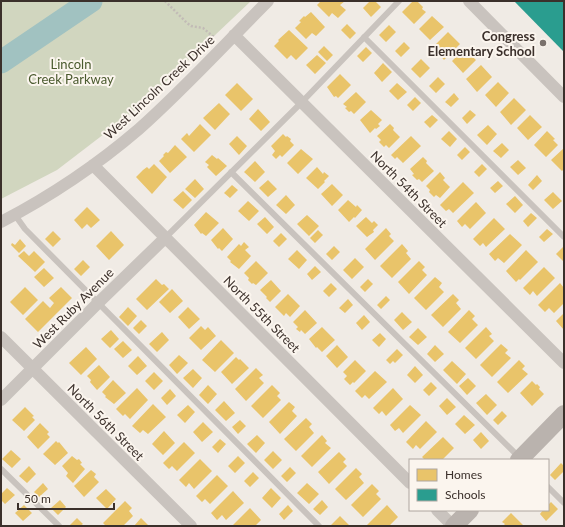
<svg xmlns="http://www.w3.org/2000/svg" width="565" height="527" font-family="Lato,sans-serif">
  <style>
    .green { fill: #d1d6bf }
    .homes { fill: #e9c46a }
    .schools { fill: #2a9d8f }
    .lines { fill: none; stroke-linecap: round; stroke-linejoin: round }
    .river { stroke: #a1c2c1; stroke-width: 23 }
    .path { stroke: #c2bbb6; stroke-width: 2.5; stroke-dasharray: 2 2; stroke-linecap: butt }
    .lane { stroke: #c9c3be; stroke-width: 6 }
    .street { stroke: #c9c3be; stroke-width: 12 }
    .secondary { stroke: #bab3ae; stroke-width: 18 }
    .poi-dot { fill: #7a716c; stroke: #fbf5ee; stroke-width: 1.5 }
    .labels { text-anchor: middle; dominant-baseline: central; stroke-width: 4; stroke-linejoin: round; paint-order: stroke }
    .poi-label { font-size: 13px; font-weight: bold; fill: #3b302b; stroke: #fbf5ee; text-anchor: end }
    .park-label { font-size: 13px; fill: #4a5a2e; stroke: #fbf5ee }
    .street-label { font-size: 13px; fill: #3b302b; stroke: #fbf5ee }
  </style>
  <rect width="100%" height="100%" fill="#f0ebe5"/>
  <path class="green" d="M 1,1 L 251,1 L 138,108 L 57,170 L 1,199 Z"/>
  <path class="homes" d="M 321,1 L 345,1 L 340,5 L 346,10 L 338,18 L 332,13 L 329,17 L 317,5 Z
    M 370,1 L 375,1 L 381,7 L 371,17 L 363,8 Z
    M 413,1 L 417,1 L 423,7 L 422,9 L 426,12 L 414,24 L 402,12 Z
    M 311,12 L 325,27 L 316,36 L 312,33 L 306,39 L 295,28 L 301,22 L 299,21 L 304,16 L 305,17 Z
    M 432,16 L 444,27 L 430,40 L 419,29 Z
    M 347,24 L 356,33 L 350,39 L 341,30 Z
    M 389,25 L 396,32 L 386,42 L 379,35 Z
    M 289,30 L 308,48 L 296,60 L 291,55 L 287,59 L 274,46 L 279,41 L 278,40 Z
    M 448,32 L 460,44 L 444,60 L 438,53 L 439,52 L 434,46 Z
    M 404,42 L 410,48 L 401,57 L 395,51 Z
    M 324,46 L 333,55 L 327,61 L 318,52 Z
    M 366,47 L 372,53 L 363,62 L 357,56 Z
    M 464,49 L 476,60 L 463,73 L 452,61 Z
    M 317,55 L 326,63 L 315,74 L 306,65 Z
    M 421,59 L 430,68 L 420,78 L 411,69 Z
    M 383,63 L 392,72 L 382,82 L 374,73 Z
    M 481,65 L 492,77 L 477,92 L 466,79 Z
    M 340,74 L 351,85 L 338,98 L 336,96 L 334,97 L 327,87 Z
    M 438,77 L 445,84 L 436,93 L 429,86 Z
    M 498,82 L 509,93 L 496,107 L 485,95 Z
    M 237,83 L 253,99 L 241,111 L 225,95 Z
    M 397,83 L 407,92 L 398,100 L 389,91 Z
    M 356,92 L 366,102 L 354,114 L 351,111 L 349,112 L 345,108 L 347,107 L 343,104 Z
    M 454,93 L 459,99 L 451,107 L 445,102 Z
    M 415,97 L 421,103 L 413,111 L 407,105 Z
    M 514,98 L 526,110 L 511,125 L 500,112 Z
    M 219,103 L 230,114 L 215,130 L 203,118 Z
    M 258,109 L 270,122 L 261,131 L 249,119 Z
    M 371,110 L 382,120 L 378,124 L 380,126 L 376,129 L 375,128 L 370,133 L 360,120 Z
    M 470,110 L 476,115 L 467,124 L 462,118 Z
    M 432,115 L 438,120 L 430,128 L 424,122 Z
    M 530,115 L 542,127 L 528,140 L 517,128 Z
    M 200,124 L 211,135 L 194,152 L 181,139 L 187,133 L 189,136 Z
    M 390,124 L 394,128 L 393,130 L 400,137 L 389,148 L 386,145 L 384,147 L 379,142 L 381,140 L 377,136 Z
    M 488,125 L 497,134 L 487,145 L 477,135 Z
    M 449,131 L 457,139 L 450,147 L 441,139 Z
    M 547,131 L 555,139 L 553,140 L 558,145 L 546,157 L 534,145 Z
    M 283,134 L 286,137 L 287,136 L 291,139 L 290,141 L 294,145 L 282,157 L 280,155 L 276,159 L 272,155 L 275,151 L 271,146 Z
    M 237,136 L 247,146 L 239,155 L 229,144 Z
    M 411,136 L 421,146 L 403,163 L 397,157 L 395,159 L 391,155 Z
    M 502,143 L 509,150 L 501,158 L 493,151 Z
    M 175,145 L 187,157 L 170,173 L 159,161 L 164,156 L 163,155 L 166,152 L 168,153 Z
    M 465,147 L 470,152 L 462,160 L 457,155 Z
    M 564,148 L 564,169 L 562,171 L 551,160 Z
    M 301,149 L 313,159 L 298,174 L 287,163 Z
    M 212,155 L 217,159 L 218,158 L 227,166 L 216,176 L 207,167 L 209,165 L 205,162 Z
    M 423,157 L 427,161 L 426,163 L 434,171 L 422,182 L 419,179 L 417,180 L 412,175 L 414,174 L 410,169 Z
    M 518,160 L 526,168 L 518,175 L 510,167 Z
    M 255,161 L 265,172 L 255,182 L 244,172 Z
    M 154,164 L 167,177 L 152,194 L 136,177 L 143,170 L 147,167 L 149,169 Z
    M 482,164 L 487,169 L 479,177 L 474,172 Z
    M 317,167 L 323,174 L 324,172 L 329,176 L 324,181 L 325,182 L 318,189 L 306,178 Z
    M 440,172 L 445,178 L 443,180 L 450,187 L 440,198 L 436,195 L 434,197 L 429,192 L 430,190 L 426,186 Z
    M 537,175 L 542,181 L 533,190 L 528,185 Z
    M 195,179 L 204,189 L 195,198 L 185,189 Z
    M 268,180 L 277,189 L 268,197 L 259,188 Z
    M 498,181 L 503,186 L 495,193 L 490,188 Z
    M 463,182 L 474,193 L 453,213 L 449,209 L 446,211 L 440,205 Z
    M 332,184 L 343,195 L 332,206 L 321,194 Z
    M 232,185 L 238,190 L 230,198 L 224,193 Z
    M 183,191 L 192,200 L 183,209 L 173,200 Z
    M 553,192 L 562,201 L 553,209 L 544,200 Z
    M 286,195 L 295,205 L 286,214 L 276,205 Z
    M 515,196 L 523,205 L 515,213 L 506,204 Z
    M 348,200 L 356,207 L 357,205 L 362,210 L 355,218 L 354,217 L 349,222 L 338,210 Z
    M 248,201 L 259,211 L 249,221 L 238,211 Z
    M 476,202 L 486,213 L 470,229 L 465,224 L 462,227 L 457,221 Z
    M 87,207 L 100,220 L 91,228 L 87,224 L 82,229 L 74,220 Z
    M 206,212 L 219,223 L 206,236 L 202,233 L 201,234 L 194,225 Z
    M 531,213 L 537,218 L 528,227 L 523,221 Z
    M 307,215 L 319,226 L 309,236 L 297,224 Z
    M 265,217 L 274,227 L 267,234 L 257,224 Z
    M 366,217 L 372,223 L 374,221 L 378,225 L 373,230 L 374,232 L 367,237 L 356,226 Z
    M 494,218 L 505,229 L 486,247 L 483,243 L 480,246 L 473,239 Z
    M 223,228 L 233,239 L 222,251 L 219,248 L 218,249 L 211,240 Z
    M 386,228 L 391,234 L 389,236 L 394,241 L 375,260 L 365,249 Z
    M 547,229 L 553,234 L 544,242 L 539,237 Z
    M 318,230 L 323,235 L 315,243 L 310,238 Z
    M 53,231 L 61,239 L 53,247 L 45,239 Z
    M 111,231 L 124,245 L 109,260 L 96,246 Z
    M 281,233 L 287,239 L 279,247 L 273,241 Z
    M 510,234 L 522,245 L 504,263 L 498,258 L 495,261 L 489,254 Z
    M 20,239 L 26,246 L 19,253 L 11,245 L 12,243 L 15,245 Z
    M 244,242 L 249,247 L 245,250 L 251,256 L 239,269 L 230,262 L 231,261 L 227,257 L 239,244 L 241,246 Z
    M 402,244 L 408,251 L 406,253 L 411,259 L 392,278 L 380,266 Z
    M 334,246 L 340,252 L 332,260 L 326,254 Z
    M 564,246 L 564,262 L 556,254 Z
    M 297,250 L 307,260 L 299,269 L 288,259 Z
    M 526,250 L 538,262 L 520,280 L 519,279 L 516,282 L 506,271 Z
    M 24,251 L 29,256 L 34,251 L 45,262 L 35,272 L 18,256 Z
    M 355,258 L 364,267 L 352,279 L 343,270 Z
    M 83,260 L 90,267 L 81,276 L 74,269 Z
    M 256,261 L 268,273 L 256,285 L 253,283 L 252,284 L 248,280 L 249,278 L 244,273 Z
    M 419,261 L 425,267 L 422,270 L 427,275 L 409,294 L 398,282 Z
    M 315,266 L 321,272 L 312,280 L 307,274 Z
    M 544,267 L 555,278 L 537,296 L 533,291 L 530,295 L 523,288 Z
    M 44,268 L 54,278 L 44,287 L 34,277 Z
    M 435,277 L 442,283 L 439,287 L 444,292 L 426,310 L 414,298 Z
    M 156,279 L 162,285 L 164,284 L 169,289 L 147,310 L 136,299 Z
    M 368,279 L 373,284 L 365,292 L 360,287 Z
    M 271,280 L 281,291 L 270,302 L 266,298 L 267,297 L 260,290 Z
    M 331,283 L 337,289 L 329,297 L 323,291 Z
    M 560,283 L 564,288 L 564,303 L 554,313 L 549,308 L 545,312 L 538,305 Z
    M 25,287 L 38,300 L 23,315 L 10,302 Z
    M 61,287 L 72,298 L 38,332 L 25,319 L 43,301 L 50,308 L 54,303 L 49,298 Z
    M 172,289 L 183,301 L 170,313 L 159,302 Z
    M 288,294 L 300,306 L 290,317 L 286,313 L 284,316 L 275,307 Z
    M 453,294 L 459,300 L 456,303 L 461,309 L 443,327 L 431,315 Z
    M 386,296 L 390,300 L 381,309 L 377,305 Z
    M 348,299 L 353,305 L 345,313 L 339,308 Z
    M 128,307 L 137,316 L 128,326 L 119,317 Z
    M 188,307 L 200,319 L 189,329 L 178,317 Z
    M 305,310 L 317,323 L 305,334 L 301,330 L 300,332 L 296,329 L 298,327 L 293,322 Z
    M 469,310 L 475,316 L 472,319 L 478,325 L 460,343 L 448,332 Z
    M 402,312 L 412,322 L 403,330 L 394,320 Z
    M 564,313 L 564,330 L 556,321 Z
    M 364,315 L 370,322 L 362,330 L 356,323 Z
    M 141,320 L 147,326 L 139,334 L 133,328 Z
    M 201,326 L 205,330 L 208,327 L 216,336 L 201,350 L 189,338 Z
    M 322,327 L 335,340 L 322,352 L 317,347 L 316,348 L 309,339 Z
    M 486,327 L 492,334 L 489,336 L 494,341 L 476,359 L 465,348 Z
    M 418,328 L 427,337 L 418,345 L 409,337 Z
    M 111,330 L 119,339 L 110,348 L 101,339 Z
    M 162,332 L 169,340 L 157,352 L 149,344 Z
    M 380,333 L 386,339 L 379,347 L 372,340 Z
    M 221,340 L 234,353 L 215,372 L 202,360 Z
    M 123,341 L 132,350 L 123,358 L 114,349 Z
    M 501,344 L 508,350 L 505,353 L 511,358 L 492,377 L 480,365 Z
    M 337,345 L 348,357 L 337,368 L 326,356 Z
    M 435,345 L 444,354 L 435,362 L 427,354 Z
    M 86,347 L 97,359 L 81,375 L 69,363 Z
    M 397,349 L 403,355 L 395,363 L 393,361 L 390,364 L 386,360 Z
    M 179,355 L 188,363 L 177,374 L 169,365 Z
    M 138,356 L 147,366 L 137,375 L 128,366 Z
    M 236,357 L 239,360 L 240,359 L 249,368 L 232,384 L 221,372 Z
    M 355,360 L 366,371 L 354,383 L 353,382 L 350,385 L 344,379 L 347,376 L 343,372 Z
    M 519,360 L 525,366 L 522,369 L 528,374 L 508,393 L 497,382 Z
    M 452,361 L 466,374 L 457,384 L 443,370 Z
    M 99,365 L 110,377 L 97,390 L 90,382 L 91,380 L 87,376 Z
    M 415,366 L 423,375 L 415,383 L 407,375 Z
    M 256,368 L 263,375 L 259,378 L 264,383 L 246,401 L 235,389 Z
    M 193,369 L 202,378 L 193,388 L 183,378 Z
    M 375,371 L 387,382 L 369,399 L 365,395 L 362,398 L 355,391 Z
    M 154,372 L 163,381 L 154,390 L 145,381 Z
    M 468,378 L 476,386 L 467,395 L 459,386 Z
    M 113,380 L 126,393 L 114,404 L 105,397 L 106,396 L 102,392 Z
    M 532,381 L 536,385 L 537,384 L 540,387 L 539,389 L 544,394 L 532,406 L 520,393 Z
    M 431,382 L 437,388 L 429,396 L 423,390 Z
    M 208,385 L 217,394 L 208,404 L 199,395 Z
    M 272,385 L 280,393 L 277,396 L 281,400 L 263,418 L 251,406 Z
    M 137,388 L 148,400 L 130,419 L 125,414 L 123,416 L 116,409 Z
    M 393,388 L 403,399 L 386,416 L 382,411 L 379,414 L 373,408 Z
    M 170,389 L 176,396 L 167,405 L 161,398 Z
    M 486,394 L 497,405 L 487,415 L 476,403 Z
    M 447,398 L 456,407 L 447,415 L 439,406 Z
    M 224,401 L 235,413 L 226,421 L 215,410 Z
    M 289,402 L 295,407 L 292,411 L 297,416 L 280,434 L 269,422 Z
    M 153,404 L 166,417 L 148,434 L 143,430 L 140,433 L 132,426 Z
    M 188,405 L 195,412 L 185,423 L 177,415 Z
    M 410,405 L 421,415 L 403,433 L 399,428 L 395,431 L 390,425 Z
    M 25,407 L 34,416 L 32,417 L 35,420 L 24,431 L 12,420 Z
    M 502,411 L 507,416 L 498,425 L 493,420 Z
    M 464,415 L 475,425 L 465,434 L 455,424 Z
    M 306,418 L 312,424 L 309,427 L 314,433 L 296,451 L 284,439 Z
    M 240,420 L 246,426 L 238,434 L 232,427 Z
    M 426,421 L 437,432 L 420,449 L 416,445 L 413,449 L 406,442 Z
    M 203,422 L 213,432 L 202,442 L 193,432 Z
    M 40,423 L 49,432 L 47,434 L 50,437 L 38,449 L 27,437 Z
    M 164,431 L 175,443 L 163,455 L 152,444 Z
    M 481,432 L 489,441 L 481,449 L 473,440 Z
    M 257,435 L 265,443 L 256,453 L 247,444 Z
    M 322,435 L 327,441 L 325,443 L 331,448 L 312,467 L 301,456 Z
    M 443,437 L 454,448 L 442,460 L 425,460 L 422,457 Z
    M 220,439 L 226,444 L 218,453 L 212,447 Z
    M 56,441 L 58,443 L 59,442 L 68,453 L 55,465 L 43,454 Z
    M 184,442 L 195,453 L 177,471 L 172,466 L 169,469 L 163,463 Z
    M 11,450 L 21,459 L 12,468 L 2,459 Z
    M 273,451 L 282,460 L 273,469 L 264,460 Z
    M 339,452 L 346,459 L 343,462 L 347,466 L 329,484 L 318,472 Z
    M 72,456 L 77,460 L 79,459 L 82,463 L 80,464 L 85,469 L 73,483 L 66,476 L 68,473 L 62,466 Z
    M 238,456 L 245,463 L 235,473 L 228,466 Z
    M 200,459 L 212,471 L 194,489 L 189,483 L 186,487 L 179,480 Z
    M 561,463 L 564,466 L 564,471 L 555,480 L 550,475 Z
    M 29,466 L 36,474 L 27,483 L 19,476 Z
    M 290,467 L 296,473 L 287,482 L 281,476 Z
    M 356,468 L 362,474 L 359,477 L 364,483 L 346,500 L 335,489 Z
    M 91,470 L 96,474 L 94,477 L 99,482 L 84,497 L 74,486 Z
    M 253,472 L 259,478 L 250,487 L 244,481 Z
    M 217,475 L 228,486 L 210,504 L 205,499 L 202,502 L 196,496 Z
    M 43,483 L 48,489 L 39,497 L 34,492 Z
    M 307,483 L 319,494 L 309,504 L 297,493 Z
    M 372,484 L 379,491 L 376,494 L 381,499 L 363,517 L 351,505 Z
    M 7,488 L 15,495 L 5,504 L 1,500 L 1,494 Z
    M 271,488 L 281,498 L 272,508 L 262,498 Z
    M 106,489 L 116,499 L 107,509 L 96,498 Z
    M 233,491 L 244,503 L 226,520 L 222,515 L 217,520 L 211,513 Z
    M 60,500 L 66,507 L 58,515 L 51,508 Z
    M 322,500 L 328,507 L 320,515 L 313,509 Z
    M 125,501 L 132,508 L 129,511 L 133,516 L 123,526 L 106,526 L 103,523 Z
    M 551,502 L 558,509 L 546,521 L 540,514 L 543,510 L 548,510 L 548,505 Z
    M 24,505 L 32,513 L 23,521 L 15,513 Z
    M 288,505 L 293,511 L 284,520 L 279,514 Z
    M 387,505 L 398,517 L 389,526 L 366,526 Z
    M 250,508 L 261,520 L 255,526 L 232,526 Z
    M 511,513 L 523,525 L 522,526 L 503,526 L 505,524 L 502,522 Z
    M 340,516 L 349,525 L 348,526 L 330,526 Z
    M 77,518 L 83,524 L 80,526 L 69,526 Z
    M 141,518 L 149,526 L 134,526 Z"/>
  <path class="schools" d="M 514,1 L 564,1 L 564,52 Z"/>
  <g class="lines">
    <path class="river" d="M 1,62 L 91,1"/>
    <path class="path" d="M 165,1 L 187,23 L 191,26 L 203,28 L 215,38"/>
    <path class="lane" d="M 364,37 L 564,237
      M 231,172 L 520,458
      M 15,215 L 25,229 L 319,526
      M 165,238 L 301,103 L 399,1
      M 1,469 L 59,526
      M 548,487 L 564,503"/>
    <path class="street" d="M 469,1 L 564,97
      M 234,35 L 564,363
      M 93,165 L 410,483
      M 1,222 C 51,196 97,165 139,129 C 184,89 225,44 268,1
      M 1,337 L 191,526
      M 1,400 L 98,303 L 165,238
      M 437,510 L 453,526"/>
    <path class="secondary" d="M 519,460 L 564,414
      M 454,526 L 470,510"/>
  </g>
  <circle class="poi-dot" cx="543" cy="43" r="4"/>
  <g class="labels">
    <g class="poi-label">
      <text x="535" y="36">Congress<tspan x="535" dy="15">Elementary School</tspan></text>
    </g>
    <g class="park-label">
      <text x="71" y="64">Lincoln<tspan x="71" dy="15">Creek Parkway</tspan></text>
    </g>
    <g class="street-label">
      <text transform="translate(159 87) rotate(-43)">West Lincoln Creek Drive</text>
      <text transform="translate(409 189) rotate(45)">North 54th Street</text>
      <text transform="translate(73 308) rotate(-45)">West Ruby Avenue</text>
      <text transform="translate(262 314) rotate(45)">North 55th Street</text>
      <text transform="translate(106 422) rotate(45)">North 56th Street</text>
    </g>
  </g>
  <rect width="565" height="527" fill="none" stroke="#3b302b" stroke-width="4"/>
  <rect x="409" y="459" width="140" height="52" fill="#fbf5ee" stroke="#aea6a0"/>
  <rect x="417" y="469" width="20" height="12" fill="#e9c46a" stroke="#aea6a0"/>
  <text x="445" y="479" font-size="12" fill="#3b302b">Homes</text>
  <rect x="417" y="489" width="20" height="12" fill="#2a9d8f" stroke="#aea6a0"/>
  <text x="445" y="499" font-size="12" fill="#3b302b">Schools</text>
  <path d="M18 503v6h96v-6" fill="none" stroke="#3b302b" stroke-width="2"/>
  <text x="24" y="503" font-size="12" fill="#3b302b" stroke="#fbf5ee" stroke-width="3" paint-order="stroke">50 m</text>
</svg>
